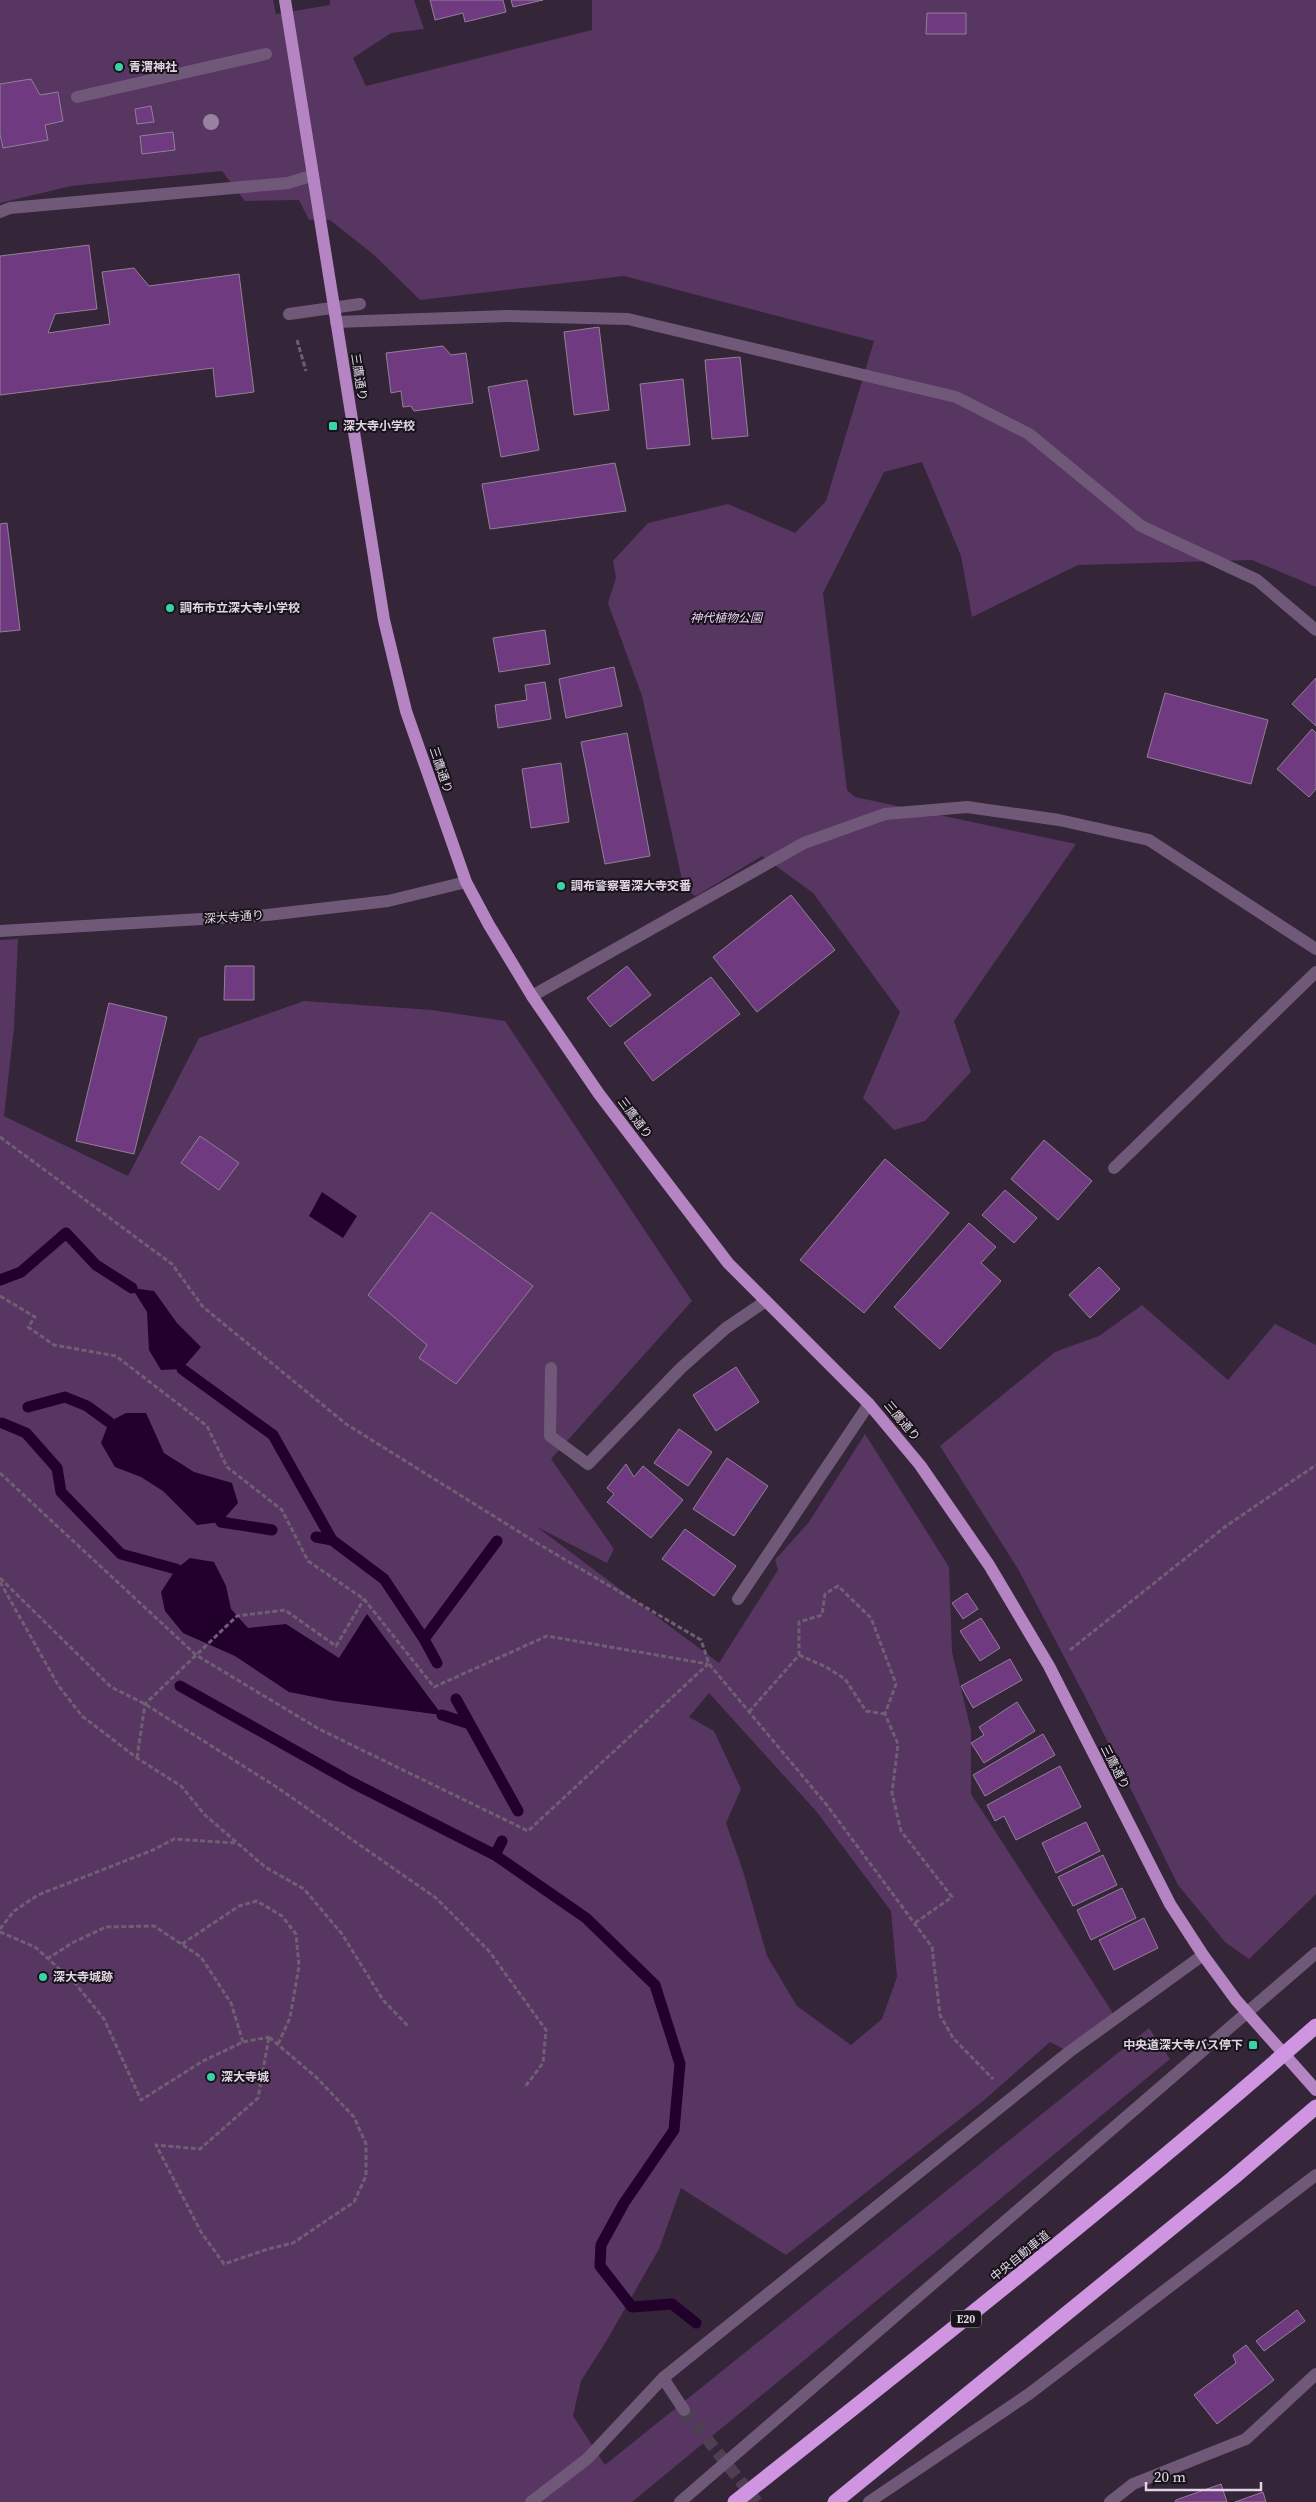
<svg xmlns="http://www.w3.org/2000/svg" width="1316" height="2502" font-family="'Source Serif 4','Noto Sans JP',serif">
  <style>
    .green { fill: #573662; fill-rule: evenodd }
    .water { fill: #21002c }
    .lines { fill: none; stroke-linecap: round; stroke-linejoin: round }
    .stream { stroke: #21002c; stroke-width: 11 }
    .building { fill: #6f3a7f; stroke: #918097 }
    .minor-tunnel { stroke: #4e4052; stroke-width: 12; stroke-dasharray: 12 6; stroke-linecap: butt }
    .path { stroke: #6e6072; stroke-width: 3; stroke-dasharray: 5 2.5; stroke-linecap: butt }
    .minor { stroke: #705978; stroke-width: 12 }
    .major { stroke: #b484c3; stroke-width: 12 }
    .highway { stroke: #cf95e1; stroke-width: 15 }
    .tree { fill: #9982a1 }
    .poi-dot { fill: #39d4a5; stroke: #18121a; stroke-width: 2 }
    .labels { text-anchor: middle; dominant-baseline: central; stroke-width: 4; stroke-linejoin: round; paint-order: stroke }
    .shield { fill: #18121a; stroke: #a49ba7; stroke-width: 1 }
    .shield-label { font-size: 11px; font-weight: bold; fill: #e0d6e3 }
    .poi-label { font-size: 12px; font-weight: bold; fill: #e0d6e3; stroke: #18121a; text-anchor: start }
    .street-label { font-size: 12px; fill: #e0d6e3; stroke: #18121a }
    .park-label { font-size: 12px; font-style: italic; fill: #eccff6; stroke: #18121a }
  </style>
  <rect width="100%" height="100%" fill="#342539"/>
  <path class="green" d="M 0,0 L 273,0 L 276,14 L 330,5 L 330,0 L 414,0 L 424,29 L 391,33 L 353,58 L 366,86 L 592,30 L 592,0 L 1316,0 L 1316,587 L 1252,560 L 1078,565 L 972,617 L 961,556 L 922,462 L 884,472 L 823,593 L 847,790 L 855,797 L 1076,844 L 954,1021 L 971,1072 L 925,1121 L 894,1130 L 863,1098 L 900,1012 L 813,893 L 762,856 L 696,896 L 684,889 L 642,696 L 608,603 L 616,578 L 613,561 L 648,523 L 728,504 L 795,533 L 826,501 L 874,341 L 624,276 L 420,300 L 374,255 L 330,220 L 309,220 L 299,200 L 245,201 L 222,171 L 71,186 L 0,203 Z
    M 18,939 L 14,1028 L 4,1116 L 128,1176 L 199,1038 L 304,1001 L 432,1010 L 505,1021 L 692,1301 L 551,1459 L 614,1549 L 607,1563 L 537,1527 L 719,1663 L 778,1570 L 775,1560 L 809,1522 L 865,1434 L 949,1567 L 952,1652 L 971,1730 L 971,1794 L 1116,2018 L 1069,2052 L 1050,2042 L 983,2101 L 786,2255 L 681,2188 L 659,2249 L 607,2340 L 581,2381 L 573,2416 L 605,2465 L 1149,2028 L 1170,2059 L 632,2502 L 0,2502 L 0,940 ZM 709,1693 L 816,1811 L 891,1911 L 897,1977 L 882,2019 L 851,2045 L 797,2006 L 767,1956 L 743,1871 L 726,1823 L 741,1789 L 714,1731 L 689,1717 Z
    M 1142,1305 L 1228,1380 L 1275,1324 L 1316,1345 L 1316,1894 L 1249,1959 L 1225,1942 L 1178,1885 L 1091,1708 L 1018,1569 L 940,1446 L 1055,1352 L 1099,1336 Z"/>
  <path class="water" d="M 322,1192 L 357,1216 L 343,1238 L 309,1216 Z
    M 132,1288 L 154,1291 L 177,1323 L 201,1347 L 182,1369 L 161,1370 L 149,1350 L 147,1312 Z
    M 126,1413 L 146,1413 L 164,1453 L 194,1472 L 232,1483 L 238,1503 L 221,1522 L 197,1525 L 163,1491 L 141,1477 L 115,1467 L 101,1443 L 109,1422 Z
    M 190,1558 L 214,1562 L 226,1586 L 231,1609 L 248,1628 L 286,1624 L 339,1658 L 367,1614 L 442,1715 L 335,1701 L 289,1692 L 235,1656 L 183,1633 L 165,1611 L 161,1592 L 176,1569 Z"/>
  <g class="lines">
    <path class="stream" d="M 0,1280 L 21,1272 L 66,1233 L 96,1265 L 132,1288
      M 182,1369 L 273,1435 L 332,1540
      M 28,1407 L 65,1397 L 87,1406 L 109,1422
      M 2,1423 L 26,1433 L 57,1468 L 61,1492 L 121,1554 L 176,1569
      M 221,1522 L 272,1530
      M 316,1537 L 332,1540 L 384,1579 L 424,1639 L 437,1663
      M 424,1639 L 497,1541
      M 180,1686 L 353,1783 L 495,1855 L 586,1918 L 655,1985 L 680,2064 L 674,2130 L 624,2203 L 601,2245 L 600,2266 L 632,2307 L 672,2304 L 696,2323
      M 456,1699 L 518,1811
      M 442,1715 L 470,1724
      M 495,1855 L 502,1841"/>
  </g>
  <path class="building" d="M 430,0 L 503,0 L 506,12 L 465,22 L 463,13 L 435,20 Z
    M 511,0 L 543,0 L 513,7 Z
    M 927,13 L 966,13 L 966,34 L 926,34 Z
    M 31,79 L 40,95 L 58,92 L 63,121 L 45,125 L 48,140 L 3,148 L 0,134 L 0,84 Z
    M 151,106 L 154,122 L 137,124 L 135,109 Z
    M 173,132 L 175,150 L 142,154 L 140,136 Z
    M 89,245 L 97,309 L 55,314 L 48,333 L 110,324 L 102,272 L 134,268 L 149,286 L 239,274 L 254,392 L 216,397 L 213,368 L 0,395 L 0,256 Z
    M 599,327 L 609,410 L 574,415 L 564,332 Z
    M 443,346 L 451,355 L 466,353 L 473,403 L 414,411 L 411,406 L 403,407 L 401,391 L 391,393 L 386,353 Z
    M 740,357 L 748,436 L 712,439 L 705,360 Z
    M 683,379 L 690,445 L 647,449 L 640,384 Z
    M 527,380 L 539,450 L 501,457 L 488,387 Z
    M 615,463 L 626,511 L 490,529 L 482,484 Z
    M 7,523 L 20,630 L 0,632 L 0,524 Z
    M 545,630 L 550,664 L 499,672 L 493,638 Z
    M 614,667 L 622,706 L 566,718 L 559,679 Z
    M 1316,678 L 1316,726 L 1292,704 Z
    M 545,682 L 551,719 L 498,728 L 495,705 L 527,700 L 525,685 Z
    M 1165,693 L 1268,720 L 1251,784 L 1147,757 Z
    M 1312,729 L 1316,733 L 1316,789 L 1309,797 L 1277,769 Z
    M 627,733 L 650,856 L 605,864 L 581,742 Z
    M 561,763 L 569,822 L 531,828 L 522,769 Z
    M 791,895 L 835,950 L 757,1012 L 713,957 Z
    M 225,966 L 254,966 L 254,1000 L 224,1000 Z
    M 627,966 L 651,995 L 610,1027 L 587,998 Z
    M 711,977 L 740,1014 L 653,1081 L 624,1043 Z
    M 109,1003 L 167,1017 L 134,1154 L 76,1141 Z
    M 200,1136 L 239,1163 L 219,1190 L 181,1163 Z
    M 1044,1140 L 1092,1181 L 1058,1220 L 1011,1179 Z
    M 885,1159 L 949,1213 L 864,1313 L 800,1260 Z
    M 1005,1190 L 1037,1218 L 1014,1243 L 982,1215 Z
    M 431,1212 L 533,1286 L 456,1384 L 419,1358 L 427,1345 L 368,1295 Z
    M 969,1223 L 996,1247 L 981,1263 L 1001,1281 L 940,1349 L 894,1307 Z
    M 1099,1267 L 1120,1289 L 1090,1318 L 1069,1295 Z
    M 736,1367 L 759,1402 L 716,1431 L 693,1395 Z
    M 679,1429 L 712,1452 L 688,1486 L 654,1463 Z
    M 727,1458 L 768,1486 L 734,1536 L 693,1509 Z
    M 626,1464 L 634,1477 L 643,1466 L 683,1500 L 651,1538 L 607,1502 L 614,1494 L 607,1488 Z
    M 685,1529 L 736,1566 L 714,1596 L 662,1559 Z
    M 967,1593 L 978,1609 L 963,1619 L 952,1603 Z
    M 981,1618 L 1000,1648 L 980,1661 L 960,1631 Z
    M 1010,1659 L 1022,1680 L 973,1708 L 961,1686 Z
    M 1017,1702 L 1035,1731 L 984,1763 L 971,1743 L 984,1735 L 979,1727 Z
    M 1043,1734 L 1055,1755 L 985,1796 L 973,1775 Z
    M 1060,1766 L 1081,1807 L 1016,1840 L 1004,1816 L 995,1821 L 987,1805 Z
    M 1086,1822 L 1100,1851 L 1056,1873 L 1042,1843 Z
    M 1103,1855 L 1117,1885 L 1073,1906 L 1058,1877 Z
    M 1122,1888 L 1136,1918 L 1091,1940 L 1077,1910 Z
    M 1144,1918 L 1158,1948 L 1114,1970 L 1099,1940 Z
    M 1297,2310 L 1305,2321 L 1264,2351 L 1256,2341 Z
    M 1246,2345 L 1274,2380 L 1217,2424 L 1194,2395 L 1236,2363 L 1233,2355 Z
    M 1221,2484 L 1227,2502 L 1175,2502 L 1176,2500 Z
    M 1263,2492 L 1266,2502 L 1235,2502 Z"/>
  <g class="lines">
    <path class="minor-tunnel" d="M 684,2410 L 757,2502"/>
    <path class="path" d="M 297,340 L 306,371
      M 0,1137 L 172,1264 L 203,1307 L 346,1424 L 537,1543 L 701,1640 L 709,1664 L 826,1804 L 932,1947 L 940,2015 L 953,2038 L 993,2079
      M 0,1296 L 35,1317 L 28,1327 L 54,1345 L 116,1356 L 207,1426 L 227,1467 L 282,1510 L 308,1561 L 364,1599 L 434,1687 L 547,1636 L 708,1664
      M 0,1473 L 196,1655 L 319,1729 L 528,1831 L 708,1664
      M 0,1578 L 111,1687 L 145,1704 L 278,1788 L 436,1898 L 489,1951 L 546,2030 L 543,2063 L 524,2088
      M 0,1582 L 58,1685 L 82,1716 L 137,1758 L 181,1786 L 205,1815 L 265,1867 L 304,1889 L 342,1934 L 383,2000 L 408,2026
      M 1070,1650 L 1226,1526 L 1316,1465
      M 799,1655 L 826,1667 L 845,1679 L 866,1711 L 885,1714
      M 749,1712 L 799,1655 L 799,1622 L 822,1615 L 825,1594 L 838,1586 L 871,1618 L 896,1684 L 885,1714 L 898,1744 L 892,1793 L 901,1831 L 952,1897 L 915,1923
      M 137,1758 L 145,1704 L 237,1616 L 285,1610 L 336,1646 L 364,1599
      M 0,1929 L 14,1911 L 38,1895 L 153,1850 L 174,1839 L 236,1843
      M 0,1932 L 35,1947 L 75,1983 L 104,2019 L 141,2100 L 203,2061 L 243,2042 L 269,2037
      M 182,1944 L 239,1906 L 257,1901 L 282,1916 L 296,1934 L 299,1966 L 290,2018 L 278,2044
      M 47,1959 L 72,1943 L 106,1927 L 154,1926 L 201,1957 L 231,2003 L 243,2042
      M 269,2037 L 317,2078 L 354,2117 L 366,2144 L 366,2176 L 354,2202 L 293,2243 L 268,2249 L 224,2264 L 201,2232 L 156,2145 L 200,2149 L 258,2098 Z"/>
    <path class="minor" d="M 77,97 L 266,54
      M 0,212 L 10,208 L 288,183 L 311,176
      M 289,314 L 360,304
      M 336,322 L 508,316 L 628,319 L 956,397 L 1029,434 L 1141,526 L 1257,580 L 1316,630
      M 0,931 L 267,915 L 388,901 L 466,882
      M 532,996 L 804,843 L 885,814 L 967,807 L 1059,820 L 1149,840 L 1316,949
      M 1114,1168 L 1316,972
      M 551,1368 L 550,1436 L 588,1464 L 681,1368 L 726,1328 L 766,1301
      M 738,1599 L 869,1404
      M 663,2378 L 684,2410
      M 531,2502 L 587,2459 L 663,2378 L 1069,2052 L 1203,1955
      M 680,2502 L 1316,1953
      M 869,2502 L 1029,2394 L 1316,2175
      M 1110,2502 L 1133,2484 L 1246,2439 L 1316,2374"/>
    <path class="major" d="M 285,0 L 384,620 L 406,711 L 466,882 L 489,925 L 532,996 L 599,1094 L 728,1263 L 869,1404 L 920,1465 L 989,1565 L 1049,1666 L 1170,1904 L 1203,1955 L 1236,2000 L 1316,2090"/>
    <path class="highway" d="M 735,2502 C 932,2346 1128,2191 1316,2026
      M 835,2502 L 1233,2178 L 1316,2107"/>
  </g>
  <circle class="tree" cx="211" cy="122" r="8"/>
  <g class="poi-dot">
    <circle cx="119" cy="67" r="5"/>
    <rect x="328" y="421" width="10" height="10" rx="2.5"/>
    <circle cx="170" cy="608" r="5"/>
    <circle cx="561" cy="886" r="5"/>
    <circle cx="43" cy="1977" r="5"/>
    <rect x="1248" y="2040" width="10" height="10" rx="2.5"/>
    <circle cx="211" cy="2077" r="5"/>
  </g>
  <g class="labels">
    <rect class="shield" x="951" y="2310.5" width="30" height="17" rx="4"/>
    <g class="shield-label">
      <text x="966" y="2319">E20</text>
    </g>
    <g class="poi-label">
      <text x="129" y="67">青渭神社</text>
      <text x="343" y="426">深大寺小学校</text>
      <text x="180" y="608">調布市立深大寺小学校</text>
      <text x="571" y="886">調布警察署深大寺交番</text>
      <text x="53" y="1977">深大寺城跡</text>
      <text x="1243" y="2045" text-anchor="end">中央道深大寺バス停下</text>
      <text x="221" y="2077">深大寺城</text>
    </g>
    <g class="street-label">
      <text transform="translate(359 377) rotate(81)">三鷹通り</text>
      <text transform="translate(441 770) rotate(71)">三鷹通り</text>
      <text transform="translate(234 917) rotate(-4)">深大寺通り</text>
      <text transform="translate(635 1118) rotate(53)">三鷹通り</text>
      <text transform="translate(902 1421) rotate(50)">三鷹通り</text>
      <text transform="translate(1115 1767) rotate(63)">三鷹通り</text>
      <text transform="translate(1020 2256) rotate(-39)">中央自動車道</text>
    </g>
    <g class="park-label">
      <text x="726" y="618">神代植物公園</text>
    </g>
  </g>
  <path d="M1146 2482v8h115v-8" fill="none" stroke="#e0d6e3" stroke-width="2.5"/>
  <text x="1154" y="2482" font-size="15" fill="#e0d6e3" stroke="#18121a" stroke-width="4" paint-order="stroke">20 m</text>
</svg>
